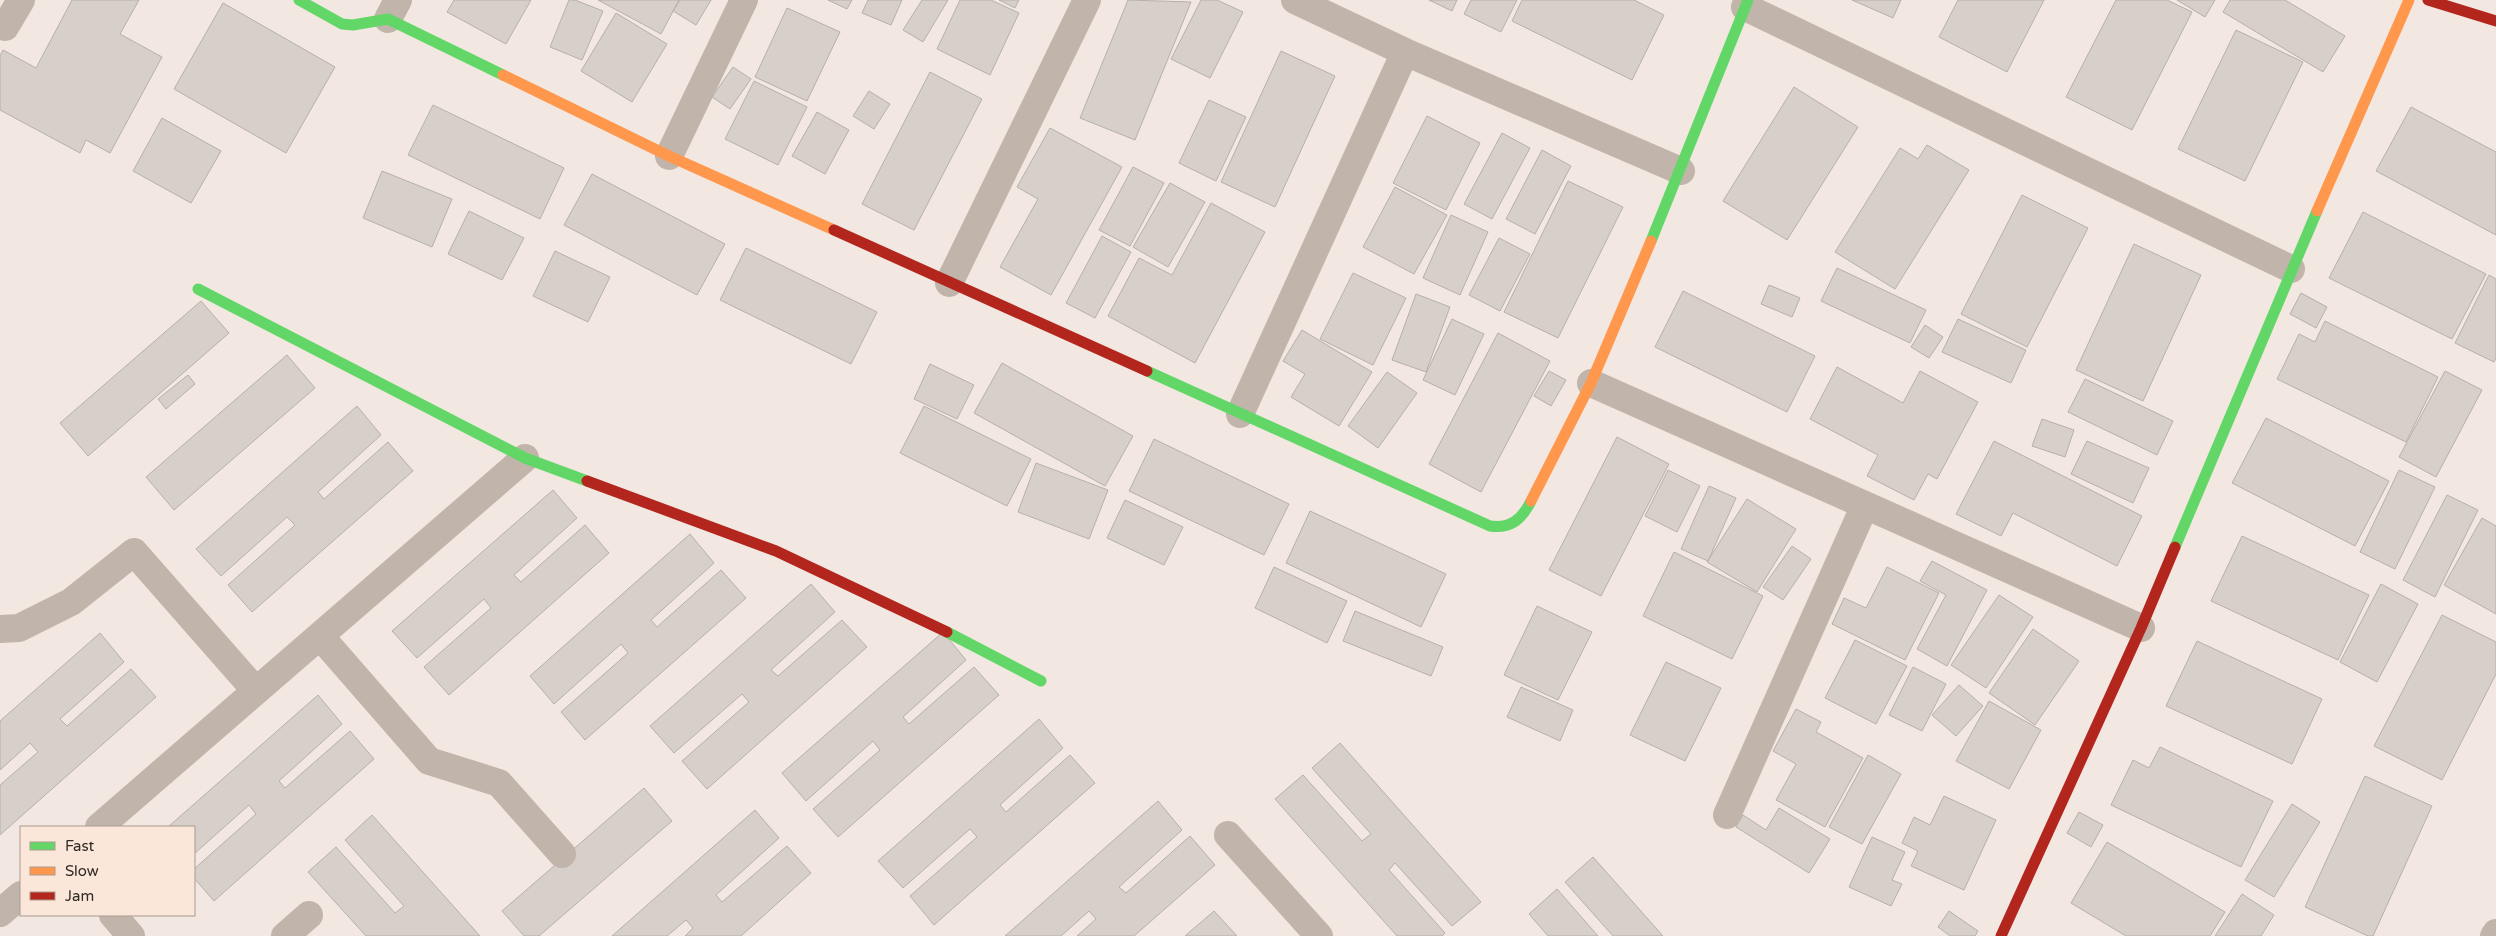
<svg xmlns="http://www.w3.org/2000/svg" width="2496" height="936" font-family="'Varela Round',sans-serif">
  <style>
    .building { fill: #d7cfc9; stroke: #b7afa9 }
    .lines { fill: none; stroke-linecap: round; stroke-linejoin: round }
    .street { stroke: #c1b4ab; stroke-width: 28 }
    .fast { stroke: #63d668; stroke-width: 11 }
    .slow { stroke: #ff974d; stroke-width: 11 }
    .jam { stroke: #b3261e; stroke-width: 11 }
  </style>
  <rect width="100%" height="100%" fill="#f2e8e1"/>
  <path class="building" d="M 72,0 L 139,0 L 120,34 L 162,57 L 110,153 L 86,140 L 80,153 L 0,110 L 0,56 L 3,50 L 36,68 Z
    M 454,0 L 531,0 L 506,44 L 447,12 Z
    M 569,0 L 575,0 L 603,11 L 582,60 L 550,47 Z
    M 598,0 L 679,0 L 661,34 Z
    M 680,0 L 711,0 L 696,25 L 673,11 Z
    M 828,0 L 852,0 L 847,9 Z
    M 868,0 L 902,0 L 891,25 L 862,13 Z
    M 922,0 L 948,0 L 923,42 L 903,30 Z
    M 960,0 L 991,0 L 1019,13 L 990,75 L 937,49 Z
    M 999,0 L 1019,0 L 1015,8 Z
    M 1128,0 L 1191,2 L 1135,140 L 1080,118 Z
    M 1201,0 L 1217,0 L 1243,12 L 1210,78 L 1171,59 Z
    M 1429,0 L 1457,0 L 1452,11 Z
    M 1471,0 L 1517,0 L 1501,32 L 1464,14 Z
    M 1522,0 L 1634,0 L 1664,15 L 1632,80 L 1512,21 Z
    M 1852,0 L 1901,0 L 1893,18 Z
    M 1958,0 L 2044,0 L 2007,72 L 1939,37 Z
    M 2116,0 L 2167,0 L 2192,12 L 2132,130 L 2066,97 Z
    M 2177,0 L 2215,0 L 2205,17 Z
    M 2230,0 L 2285,0 L 2345,36 L 2323,72 L 2223,12 Z
    M 223,3 L 335,67 L 286,153 L 174,89 Z
    M 787,8 L 840,32 L 807,101 L 755,77 Z
    M 616,13 L 667,44 L 632,102 L 581,71 Z
    M 2236,30 L 2303,62 L 2245,181 L 2178,149 Z
    M 1281,51 L 1335,76 L 1275,207 L 1221,182 Z
    M 733,67 L 751,79 L 730,109 L 712,97 Z
    M 930,72 L 982,99 L 914,230 L 862,204 Z
    M 754,81 L 807,107 L 778,165 L 725,139 Z
    M 1794,87 L 1858,127 L 1787,240 L 1723,201 Z
    M 869,91 L 890,104 L 874,129 L 853,116 Z
    M 1209,100 L 1246,117 L 1216,181 L 1179,163 Z
    M 433,105 L 564,168 L 540,219 L 408,155 Z
    M 2411,107 L 2496,152 L 2496,235 L 2376,171 Z
    M 817,112 L 849,130 L 825,174 L 792,156 Z
    M 1427,116 L 1480,143 L 1446,210 L 1393,183 Z
    M 162,118 L 221,151 L 191,203 L 133,171 Z
    M 1050,128 L 1122,167 L 1051,295 L 1000,267 L 1038,199 L 1017,187 Z
    M 1502,133 L 1530,148 L 1492,219 L 1464,204 Z
    M 1927,145 L 1969,170 L 1895,289 L 1835,252 L 1900,148 L 1918,159 Z
    M 1542,150 L 1571,166 L 1535,234 L 1506,219 Z
    M 1133,167 L 1164,183 L 1130,246 L 1099,230 Z
    M 382,171 L 452,199 L 432,247 L 363,218 Z
    M 592,174 L 725,244 L 697,295 L 564,225 Z
    M 1568,181 L 1623,207 L 1558,338 L 1504,312 Z
    M 1170,183 L 1205,202 L 1168,267 L 1133,247 Z
    M 1395,187 L 1447,215 L 1414,274 L 1363,247 Z
    M 2022,195 L 2088,228 L 2027,347 L 1961,314 Z
    M 1211,203 L 1265,232 L 1195,363 L 1108,316 L 1139,258 L 1172,275 Z
    M 469,211 L 524,238 L 502,280 L 448,254 Z
    M 2363,212 L 2486,274 L 2452,339 L 2329,278 Z
    M 1451,215 L 1488,232 L 1460,295 L 1423,278 Z
    M 1102,236 L 1131,252 L 1095,318 L 1066,303 Z
    M 1499,238 L 1530,254 L 1500,311 L 1469,295 Z
    M 2134,244 L 2201,275 L 2143,401 L 2076,370 Z
    M 746,248 L 877,312 L 851,364 L 720,300 Z
    M 555,251 L 610,277 L 588,322 L 533,296 Z
    M 1837,268 L 1926,310 L 1910,343 L 1821,301 Z
    M 1353,273 L 1406,298 L 1373,365 L 1320,339 Z
    M 2489,275 L 2496,279 L 2496,358 L 2494,362 L 2455,343 Z
    M 1769,285 L 1800,298 L 1792,317 L 1761,304 Z
    M 1683,291 L 1815,356 L 1787,412 L 1655,347 Z
    M 2301,293 L 2327,307 L 2316,328 L 2290,314 Z
    M 1416,294 L 1450,307 L 1426,372 L 1392,360 Z
    M 201,301 L 229,333 L 88,456 L 60,423 Z
    M 1452,319 L 1484,334 L 1455,395 L 1423,380 Z
    M 1958,319 L 2026,350 L 2011,383 L 1942,352 Z
    M 2325,321 L 2438,377 L 2406,442 L 2277,379 L 2299,334 L 2315,342 Z
    M 1925,325 L 1943,337 L 1929,358 L 1911,347 Z
    M 1302,330 L 1372,372 L 1339,426 L 1291,397 L 1305,374 L 1283,361 Z
    M 1498,333 L 1550,361 L 1481,492 L 1429,464 Z
    M 287,355 L 315,388 L 174,510 L 146,477 Z
    M 1002,363 L 1133,436 L 1105,486 L 974,413 Z
    M 930,364 L 974,385 L 957,419 L 914,399 Z
    M 1837,367 L 1903,403 L 1920,371 L 1978,402 L 1937,479 L 1928,474 L 1914,500 L 1867,476 L 1878,455 L 1810,419 Z
    M 1549,371 L 1566,380 L 1551,406 L 1534,396 Z
    M 2445,371 L 2482,390 L 2436,477 L 2399,457 Z
    M 1387,372 L 1417,393 L 1378,448 L 1348,426 Z
    M 188,375 L 195,384 L 166,409 L 158,399 Z
    M 2085,379 L 2173,421 L 2157,455 L 2068,412 Z
    M 357,406 L 381,435 L 318,492 L 324,499 L 388,442 L 413,471 L 252,612 L 228,585 L 295,525 L 287,517 L 221,576 L 196,549 Z
    M 924,406 L 1031,459 L 1007,506 L 900,453 Z
    M 2266,418 L 2389,481 L 2355,546 L 2232,483 Z
    M 2042,419 L 2074,430 L 2065,457 L 2032,446 Z
    M 1617,437 L 1669,464 L 1601,596 L 1549,570 Z
    M 1154,439 L 1289,504 L 1264,555 L 1129,491 Z
    M 1994,441 L 2142,516 L 2117,566 L 2013,513 L 2001,536 L 1956,514 Z
    M 2087,441 L 2149,468 L 2133,503 L 2071,474 Z
    M 1036,463 L 1108,490 L 1089,539 L 1018,512 Z
    M 1668,470 L 1700,486 L 1677,532 L 1645,516 Z
    M 2399,470 L 2435,487 L 2395,569 L 2360,552 Z
    M 1709,486 L 1736,498 L 1708,561 L 1681,549 Z
    M 553,490 L 577,518 L 514,575 L 521,582 L 585,525 L 609,553 L 449,695 L 424,667 L 491,608 L 484,599 L 417,658 L 392,631 Z
    M 2447,495 L 2478,510 L 2435,597 L 2403,580 Z
    M 1747,499 L 1796,529 L 1757,592 L 1707,562 Z
    M 1125,500 L 1183,527 L 1164,565 L 1107,538 Z
    M 1310,511 L 1446,574 L 1421,627 L 1286,563 Z
    M 2482,518 L 2496,526 L 2496,614 L 2444,585 Z
    M 690,534 L 714,563 L 651,620 L 657,627 L 721,570 L 746,598 L 585,740 L 561,712 L 628,653 L 621,644 L 554,704 L 530,676 Z
    M 2242,536 L 2369,595 L 2338,660 L 2211,601 Z
    M 1792,546 L 1811,559 L 1783,600 L 1763,587 Z
    M 1674,552 L 1763,596 L 1732,659 L 1643,616 Z
    M 1932,561 L 1987,590 L 1947,666 L 1917,649 L 1946,595 L 1920,581 Z
    M 1274,567 L 1347,601 L 1327,643 L 1255,608 Z
    M 1887,567 L 1939,593 L 1905,660 L 1832,624 L 1844,598 L 1866,608 Z
    M 811,584 L 835,612 L 771,670 L 778,676 L 842,620 L 867,647 L 707,789 L 682,761 L 749,702 L 742,694 L 674,753 L 650,726 Z
    M 2381,584 L 2418,604 L 2377,682 L 2340,662 Z
    M 1999,595 L 2033,617 L 1986,688 L 1951,665 Z
    M 1537,606 L 1592,632 L 1558,700 L 1504,675 Z
    M 1355,611 L 1443,647 L 1431,676 L 1343,641 Z
    M 2442,615 L 2496,642 L 2496,674 L 2442,780 L 2374,746 Z
    M 2033,629 L 2079,661 L 2035,725 L 1989,693 Z
    M 943,632 L 966,660 L 903,717 L 909,724 L 974,667 L 999,695 L 838,837 L 813,809 L 880,750 L 873,741 L 806,801 L 782,773 Z
    M 100,633 L 124,662 L 60,719 L 67,726 L 131,669 L 156,697 L 0,835 L 0,785 L 38,752 L 30,743 L 0,770 L 0,721 Z
    M 1855,640 L 1907,666 L 1876,724 L 1825,698 Z
    M 2197,641 L 2322,699 L 2292,764 L 2166,706 Z
    M 1666,662 L 1721,688 L 1685,761 L 1630,735 Z
    M 1913,667 L 1946,684 L 1922,731 L 1889,715 Z
    M 1959,685 L 1983,706 L 1956,736 L 1932,715 Z
    M 1521,687 L 1573,710 L 1560,741 L 1507,717 Z
    M 318,695 L 342,724 L 279,781 L 285,788 L 350,731 L 374,759 L 214,901 L 194,878 L 194,869 L 256,814 L 249,805 L 194,854 L 194,827 L 168,827 Z
    M 1989,701 L 2041,730 L 2009,789 L 1956,761 Z
    M 1796,709 L 1821,722 L 1816,732 L 1863,758 L 1825,827 L 1776,800 L 1796,764 L 1773,751 Z
    M 1039,719 L 1063,748 L 1000,805 L 1006,812 L 1070,755 L 1095,783 L 934,925 L 910,896 L 977,837 L 970,829 L 903,888 L 878,861 Z
    M 1340,743 L 1481,902 L 1452,926 L 1395,863 L 1389,870 L 1445,933 L 1442,936 L 1397,936 L 1275,799 L 1303,775 L 1362,841 L 1371,834 L 1312,768 Z
    M 2160,747 L 2273,801 L 2241,867 L 2111,805 L 2133,760 L 2149,768 Z
    M 1868,755 L 1901,774 L 1862,844 L 1829,827 Z
    M 2365,776 L 2432,806 L 2373,936 L 2368,936 L 2305,907 Z
    M 644,788 L 672,821 L 539,936 L 524,936 L 502,911 Z
    M 1944,796 L 1996,820 L 1964,890 L 1911,866 L 1918,851 L 1902,843 L 1914,817 L 1930,825 Z
    M 1158,801 L 1182,830 L 1119,887 L 1126,893 L 1190,836 L 1215,865 L 1134,936 L 1077,936 L 1096,919 L 1089,911 L 1061,936 L 1005,936 Z
    M 2292,804 L 2320,822 L 2274,897 L 2245,880 Z
    M 1779,808 L 1830,839 L 1809,873 L 1736,827 L 1743,815 L 1766,830 Z
    M 755,810 L 779,838 L 716,895 L 722,902 L 787,846 L 811,873 L 741,936 L 685,936 L 693,928 L 686,920 L 667,936 L 612,936 Z
    M 2079,812 L 2103,825 L 2091,847 L 2067,833 Z
    M 372,815 L 480,936 L 366,936 L 308,872 L 336,847 L 395,913 L 404,906 L 345,840 Z
    M 1872,837 L 1905,852 L 1892,880 L 1902,884 L 1891,906 L 1849,887 Z
    M 2107,842 L 2225,912 L 2210,936 L 2126,936 L 2071,903 Z
    M 1593,857 L 1663,936 L 1613,936 L 1565,882 Z
    M 1557,889 L 1598,936 L 1548,936 L 1529,914 Z
    M 2242,894 L 2274,915 L 2261,936 L 2215,936 Z
    M 1214,911 L 1237,936 L 1185,936 Z
    M 1949,911 L 1978,931 L 1975,936 L 1950,936 L 1938,927 Z"/>
  <g class="lines">
    <path class="street" d="M 1295,0 L 1405,52 L 1681,171
      M 1745,7 L 2291,269
      M 388,19 L 398,0
      M 5,27 L 21,0
      M 669,156 L 744,0
      M 949,283 L 1087,0
      M 1591,383 L 2141,628
      M 1240,414 L 1405,52
      M 0,629 L 19,628 L 71,602 L 134,552 L 256,691
      M 320,636 L 429,761 L 499,783 L 562,854
      M 1727,815 L 1865,505
      M 99,827 L 525,458
      M 1228,835 L 1319,936
      M 0,913 L 21,895
      M 113,915 L 131,936
      M 285,936 L 309,915
      M 2494,936 L 2496,933"/>
    <path class="fast" d="M 299,0 L 342,24 L 353,25 L 388,19 L 503,75
      M 1651,241 L 1748,0
      M 198,289 L 525,458 L 587,481
      M 1147,371 L 1490,526 C 1511,529 1522,519 1531,501
      M 2175,547 L 2317,211
      M 947,632 L 1041,681"/>
    <path class="slow" d="M 503,75 L 669,156 L 834,230
      M 2317,211 L 2409,0
      M 1531,501 L 1591,383 L 1651,241"/>
    <path class="jam" d="M 2428,0 L 2496,21
      M 834,230 L 1147,371
      M 587,481 L 776,551 L 947,632
      M 2001,936 L 2141,628 L 2175,547"/>
  </g>
  <rect x="20" y="826" width="175" height="90" fill="#fae7d9" stroke="#a99b90"/>
  <rect x="30" y="842" width="25" height="8" fill="#63d668" stroke="#a99b90"/>
  <text x="65" y="851" font-size="15" fill="#2f2823">Fast</text>
  <rect x="30" y="867" width="25" height="8" fill="#ff974d" stroke="#a99b90"/>
  <text x="65" y="876" font-size="15" fill="#2f2823">Slow</text>
  <rect x="30" y="892" width="25" height="8" fill="#b3261e" stroke="#a99b90"/>
  <text x="65" y="901" font-size="15" fill="#2f2823">Jam</text>
</svg>
